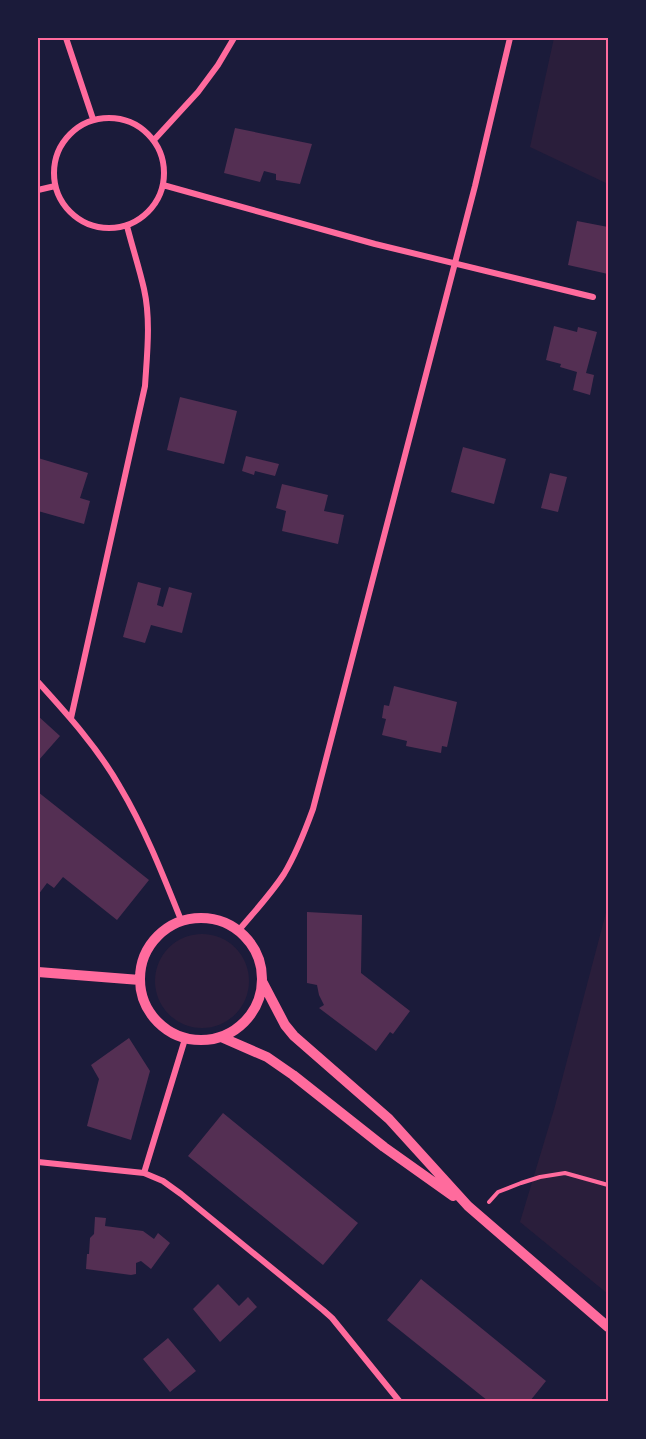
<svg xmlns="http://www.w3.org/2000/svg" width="646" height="1439" font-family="'Archivo Narrow',sans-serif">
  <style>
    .green { fill: #2a1e3b }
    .building { fill: #542f53 }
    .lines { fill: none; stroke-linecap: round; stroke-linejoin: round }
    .path { stroke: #ff6b9d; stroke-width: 4 }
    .minor { stroke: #ff6b9d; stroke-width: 6 }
    .tertiary { stroke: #ff6b9d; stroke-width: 10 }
    .neatline { fill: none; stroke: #ff6b9d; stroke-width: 2 }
  </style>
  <rect width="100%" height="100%" fill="#1b1b3a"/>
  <path class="green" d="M 554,38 L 608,38 L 608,184 L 530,147 Z
    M 608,905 L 608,1294 L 520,1222 L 555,1106 Z
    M155 981a47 47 0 1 1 94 0a47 47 0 1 1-94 0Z"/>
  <path class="building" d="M 235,128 L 312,144 L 300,184 L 276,180 L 276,174 L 264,171 L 260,182 L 224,173 Z
    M 577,221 L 608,227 L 608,274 L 568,265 Z
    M 554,326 L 577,332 L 578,327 L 597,332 L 586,373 L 594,375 L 590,395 L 573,390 L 577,372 L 560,367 L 561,364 L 546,360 Z
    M 180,397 L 237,411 L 224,464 L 167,450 Z
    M 463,447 L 506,459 L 494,504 L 451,492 Z
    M 246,456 L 279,464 L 275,476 L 255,471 L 254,475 L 242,471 Z
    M 38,458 L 88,473 L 80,498 L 90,501 L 84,524 L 38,511 Z
    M 550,473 L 567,477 L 558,512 L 541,508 Z
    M 282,484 L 328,495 L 324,511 L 344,515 L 338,544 L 282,531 L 286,511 L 276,508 Z
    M 138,582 L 161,588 L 157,605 L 163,607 L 169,587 L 192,593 L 182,633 L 151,625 L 145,643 L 123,637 Z
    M 394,686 L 457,702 L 447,747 L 442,746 L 441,753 L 406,746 L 407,741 L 382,735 L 386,719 L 382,718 L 384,705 L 389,706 Z
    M 38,716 L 60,736 L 38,761 Z
    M 38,792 L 149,880 L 117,920 L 63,877 L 54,888 L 47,883 L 38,895 Z
    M 307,912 L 362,915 L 361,973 L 410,1011 L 393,1034 L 390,1032 L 376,1051 L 319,1008 L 324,1005 L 319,995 L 317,985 L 307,983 Z
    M 129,1038 L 150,1071 L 131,1140 L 87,1126 L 99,1079 L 91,1065 Z
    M 223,1113 L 358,1223 L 323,1265 L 188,1156 Z
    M 95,1217 L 106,1218 L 105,1226 L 143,1231 L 154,1239 L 158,1233 L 170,1243 L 151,1269 L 141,1261 L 136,1263 L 136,1274 L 131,1275 L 86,1269 L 87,1254 L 89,1254 L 90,1238 L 94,1234 Z
    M 421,1279 L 546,1381 L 530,1401 L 488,1401 L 387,1320 Z
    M 218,1284 L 239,1306 L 248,1297 L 257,1307 L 220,1342 L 193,1309 Z
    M 168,1338 L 196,1371 L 170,1392 L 143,1359 Z"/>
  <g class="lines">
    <path class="path" d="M 489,1202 L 498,1192 L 521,1183 L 540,1177 L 565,1173 L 608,1185"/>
    <path class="minor" d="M 66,38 L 93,119
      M54 173a55 55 0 1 1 110 0a55 55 0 1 1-110 0Z
      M 154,140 L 198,92 L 218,65 L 234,38
      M 163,185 L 375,244 L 593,297
      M 38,190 L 55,186
      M 38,682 C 67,714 98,748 120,787 C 145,829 163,875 181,920
      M 71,718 L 145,386 C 147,354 151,320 144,289 C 139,267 132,246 127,226
      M 239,930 C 254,912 271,894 284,874 C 296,854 305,831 313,809 L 475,186 L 510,38
      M 38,1162 L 144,1173 L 163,1181 L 181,1194 L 323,1310 L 332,1318 L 400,1402
      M 144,1173 L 185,1039"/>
    <path class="tertiary" d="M140 979a61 61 0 1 1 122 0a61 61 0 1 1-122 0Z
      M 38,972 L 140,980
      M 263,983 L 285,1025 L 294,1036 L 389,1119 L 468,1206 L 608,1327
      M 221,1037 L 267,1057 L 293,1075 L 384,1147 L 453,1196"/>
  </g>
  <rect width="646" height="1439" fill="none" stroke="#1b1b3a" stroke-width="78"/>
  <rect x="39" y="39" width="568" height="1361" class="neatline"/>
</svg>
